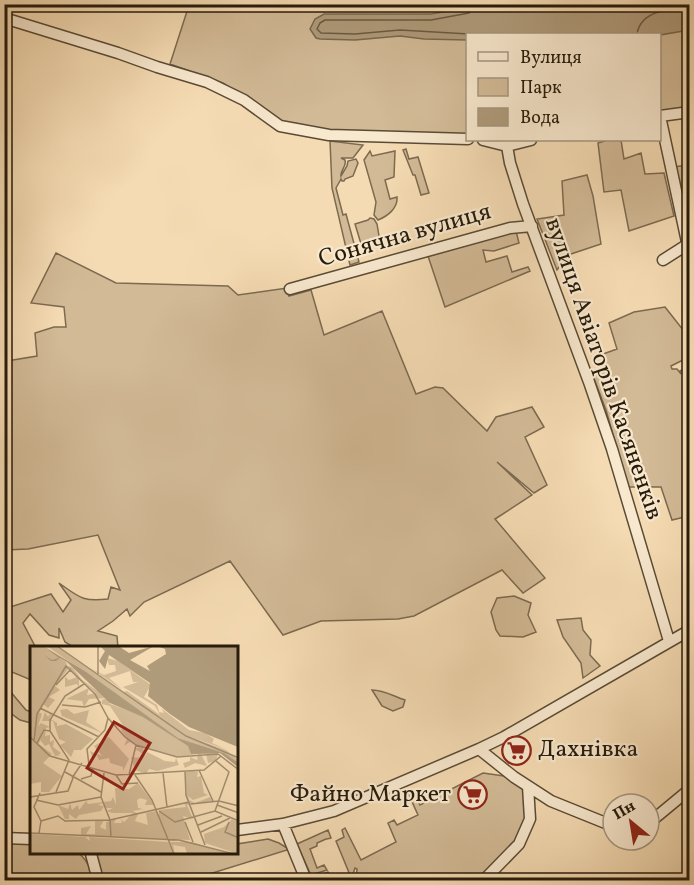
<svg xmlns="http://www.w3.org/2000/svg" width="694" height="885" font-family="Vollkorn,serif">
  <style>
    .green { fill: #d2ba96; stroke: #7c6a50; stroke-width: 1.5 }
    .water { fill: #af9a7a; stroke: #78674e; stroke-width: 1.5 }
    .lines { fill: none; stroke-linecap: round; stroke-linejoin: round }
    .shore { stroke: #6a5a42; stroke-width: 1.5 }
    .minor-casing { stroke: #5a4b35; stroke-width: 13 }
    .minor { stroke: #f8e8ce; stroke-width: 10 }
    .labels { text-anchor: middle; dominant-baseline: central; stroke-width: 4.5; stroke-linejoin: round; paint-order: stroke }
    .street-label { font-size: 24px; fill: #261b0b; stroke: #f8e8ce }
    .poi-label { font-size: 24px; fill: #261b0b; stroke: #f8e8ce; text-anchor: start }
    .inset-road { fill: none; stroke: #a28e70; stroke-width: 1.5 }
    .view { fill: #8f2418; fill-opacity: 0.15; stroke: #8f2418; stroke-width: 3 }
    .inset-edge { fill: none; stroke: #261b0b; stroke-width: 3 }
  </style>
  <rect width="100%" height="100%" fill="#f5dbb3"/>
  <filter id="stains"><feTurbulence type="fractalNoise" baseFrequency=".00333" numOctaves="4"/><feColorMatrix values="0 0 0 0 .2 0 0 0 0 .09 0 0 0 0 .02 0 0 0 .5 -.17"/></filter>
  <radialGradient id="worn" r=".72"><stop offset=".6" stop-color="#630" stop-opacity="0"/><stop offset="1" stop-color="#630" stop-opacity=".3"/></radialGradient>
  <path class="green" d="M 189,5 L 689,5 L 689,109 L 660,113 L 660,34 L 468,34 L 467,136 L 331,132 L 281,122 L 223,83 L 170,64 Z
    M 605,140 L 621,140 L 624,159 L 641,153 L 645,174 L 664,173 L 674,216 L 629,231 L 621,190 L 604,192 L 598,143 L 605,141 Z
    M 330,141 L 363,145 L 353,158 L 341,158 L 345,160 C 347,167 340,170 341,176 L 347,166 L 348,161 L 356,159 L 358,163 L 353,176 L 345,179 L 344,181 L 342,181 L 341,179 L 336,188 L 343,215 L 346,214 L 359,262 L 350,265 L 332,188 Z
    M 406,149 L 409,159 L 418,157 L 429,193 L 421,195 L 415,175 L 413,175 L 403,150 Z
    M 370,151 L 372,156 L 395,151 L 394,177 L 385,180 L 390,199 L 397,197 C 398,208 388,216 378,220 L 374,215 L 376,202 L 364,160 Z
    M 689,165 L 689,230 L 673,167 Z
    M 587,175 L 593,196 L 601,244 L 568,255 L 557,270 L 537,219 L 564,215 L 562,181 Z
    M 370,218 L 374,219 L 377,224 L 380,242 L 362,247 L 355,224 L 368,220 Z
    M 516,231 L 519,243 L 494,251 L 483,250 L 486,262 L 507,256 L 512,272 L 528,267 L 530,271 L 445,307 L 428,256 Z
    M 56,253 L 116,283 L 228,286 L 238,295 L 287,288 L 289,296 L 311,290 L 324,335 L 382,311 L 416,394 L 435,387 L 443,388 L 487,431 L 496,417 L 532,407 L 544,427 L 525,437 L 547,485 L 534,493 L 497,462 L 532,495 L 495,519 L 545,578 L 523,593 L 502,570 L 414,616 L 398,619 L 321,621 L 283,635 L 230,561 L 144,602 L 130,616 L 127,609 L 113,621 L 98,631 L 117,636 L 118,648 L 75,648 L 65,642 L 59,628 L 59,638 L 49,635 L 30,614 L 23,623 L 36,648 L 32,648 L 31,680 L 7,670 L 5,667 L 5,626 L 7,625 L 10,607 L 51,594 L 63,612 L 71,600 L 59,583 C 79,597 82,602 108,599 L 111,587 L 120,590 L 98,535 L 28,549 L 5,550 L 5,366 L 13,360 L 37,356 L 35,333 L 54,327 L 66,327 L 64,307 L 31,303 Z
    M 665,307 L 687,335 L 689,329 L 689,357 L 671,366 L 672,369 L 677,369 L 681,374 L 680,371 L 689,367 L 689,516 L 672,520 L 661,487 L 628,487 L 606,410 L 593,376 L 608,370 L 603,354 L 617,349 L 609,323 L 634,312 Z
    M 514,596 L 531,603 L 528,615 L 536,632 L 523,637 L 500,636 L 496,630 L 491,612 L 497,598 Z
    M 581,618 L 583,630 L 591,640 L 590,655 L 600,666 L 583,678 L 581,663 L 563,637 L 557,620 Z
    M 4,684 L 26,710 L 31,712 L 31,723 L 20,720 L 5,709 Z
    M 372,690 C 384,690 393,696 405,700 L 403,707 L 393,711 L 382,706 Z
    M 483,773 L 504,776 L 525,791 L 527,810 L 524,827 L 504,856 L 478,880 L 356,880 L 357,869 L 355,868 L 353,874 L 350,875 L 336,841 L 344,837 L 342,830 L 345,828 L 361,860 L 396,842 L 388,823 L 394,820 L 397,825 L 418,815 L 408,793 L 413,790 L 420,805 Z
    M 328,830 L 331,838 L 327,839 L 326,839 L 317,843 L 317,846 L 310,849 L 317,868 L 324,865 L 327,870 L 314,874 L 315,878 L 328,872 L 333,880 L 313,880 L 297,844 Z
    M 268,839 L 279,843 L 287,848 L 287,850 L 190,880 L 103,880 L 96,861 L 97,854 L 237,854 L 237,844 Z
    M 5,843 L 31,844 L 32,854 L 80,854 C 88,862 92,870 95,880 L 17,879 L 16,880 L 5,880 Z"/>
  <path class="water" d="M 483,5 L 689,5 L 689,30 L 660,35 L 468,34 L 467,40 L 424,39 L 400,36 L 355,40 L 320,39 L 316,38 L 310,29 L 315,19 L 324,14 L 431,14 Z"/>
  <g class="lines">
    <path class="shore" d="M 469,34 L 400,30 L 355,34 L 321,33 L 317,29 L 320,23 L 325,20 L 431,20 L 469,13 L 473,10 L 474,4
      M 637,34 C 641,10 669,9 690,8"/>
    <defs>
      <path id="minor" d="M 4,18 L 118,53 L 157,67 L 207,82 L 244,100 L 280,126 L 329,135 L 468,139
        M 660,116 L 687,242 L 685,246 L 663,260
        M 660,116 L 690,112
        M 483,140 L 507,146 L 531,140
        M 507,146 L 510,163 L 523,204 L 589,382 L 612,449 L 669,641
        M 290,289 L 510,228 L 532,226
        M 479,749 L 514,777 L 551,801 L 613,826
        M 649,823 L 690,789
        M 283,824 L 306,880
        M 237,830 L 283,824 L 334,811 L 479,749 L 504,737 L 690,630
        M 4,838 L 32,839
        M 91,854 L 98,880
        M 484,880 L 519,844 L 530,819 L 528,786"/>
    </defs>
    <use href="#minor" class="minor-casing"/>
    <use href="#minor" class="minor"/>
  </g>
  <defs>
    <symbol id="supermarket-ring" viewBox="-11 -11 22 22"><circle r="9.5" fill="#f8e8ce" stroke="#8f2418" stroke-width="1.5"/><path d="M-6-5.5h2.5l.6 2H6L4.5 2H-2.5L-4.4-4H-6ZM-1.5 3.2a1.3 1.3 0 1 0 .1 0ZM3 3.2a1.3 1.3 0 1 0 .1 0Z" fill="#8f2418"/></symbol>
  </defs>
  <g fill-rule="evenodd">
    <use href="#supermarket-ring" x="500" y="734" width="33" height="33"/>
    <use href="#supermarket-ring" x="456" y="778" width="33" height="33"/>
  </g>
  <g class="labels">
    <g class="street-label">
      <text transform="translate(405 236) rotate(-16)">Сонячна вулиця</text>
      <text transform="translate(603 369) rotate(71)">вулиця Авіаторів Касяненків</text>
    </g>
    <g class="poi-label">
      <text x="538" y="750">Дахнівка</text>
      <text x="451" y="795" text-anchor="end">Файно Маркет</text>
    </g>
  </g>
  <g transform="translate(30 646)">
    <rect width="208" height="208" fill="#f5dbb3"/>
    <path d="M 0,0 L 13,0 L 36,16 L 38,23 L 25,40 L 30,44 L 19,51 L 25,54 L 18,62 L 13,58 L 8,66 L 12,68 L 8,80 L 11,77 L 20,81 L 16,82 L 15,90 L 20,89 L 20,96 L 24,94 L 23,101 L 31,107 L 28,109 L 33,109 L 25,110 L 19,98 L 15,100 L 10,94 L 9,98 L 22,108 L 13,117 L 32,130 L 19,146 L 11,146 L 11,136 L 0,138 ZM 17,0 L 26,0 L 93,46 L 97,45 L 130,69 L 125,60 L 93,41 L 108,36 L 103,36 L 100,25 L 79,32 L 93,44 L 62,23 L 74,29 L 86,25 L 85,19 L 79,19 L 77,12 L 88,15 L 121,39 L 114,51 L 127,59 L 129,66 L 134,67 L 132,63 L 159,84 L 175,87 L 184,93 L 182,97 L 196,103 L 157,90 L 196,104 L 208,114 L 208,118 L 194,107 L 148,92 ZM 37,20 L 42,21 L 52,34 L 77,52 L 80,58 L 113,70 L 159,100 L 161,108 L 175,105 L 179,107 L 188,107 L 193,108 L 188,107 L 186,115 L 178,117 L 176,108 L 171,108 L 177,120 L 165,117 L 155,122 L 153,117 L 160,115 L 160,111 L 167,114 L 168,108 L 147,111 L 113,101 L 115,110 L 117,106 L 135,115 L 145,116 L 146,112 L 149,119 L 127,125 L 119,123 L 116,128 L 105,124 L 101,111 L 113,112 L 113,108 L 105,103 L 111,100 L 100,96 L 94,100 L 97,93 L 91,84 L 94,81 L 80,60 L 72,58 L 72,54 L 77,52 L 59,53 L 54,61 L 52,55 L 36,53 L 59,42 L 57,49 L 66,47 L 49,32 L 49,41 L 47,38 L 35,41 L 35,31 L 39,34 L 47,31 ZM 37,63 L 44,68 L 59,64 L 56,76 L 72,87 L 32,70 L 30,64 ZM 15,66 L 18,71 L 20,68 L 22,69 L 19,72 L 27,77 L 27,80 L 36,78 L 63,93 L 51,104 L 44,104 L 41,111 L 30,99 L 36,96 L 29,93 L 23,75 L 12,75 ZM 79,91 L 99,113 L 93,125 L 93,121 L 80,117 L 79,112 L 69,114 L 67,109 L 63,113 L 60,105 L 72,110 L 64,100 ZM 163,125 L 168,126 L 167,131 L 171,130 L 174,147 L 178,149 L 163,154 L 158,150 L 159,154 L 165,157 L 180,151 L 182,155 L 157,159 L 163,173 L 153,170 L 160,194 L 51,189 L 51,182 L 61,180 L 56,188 L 65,188 L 65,174 L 74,174 L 70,181 L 76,184 L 76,176 L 86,173 L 84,177 L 92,177 L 91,173 L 94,176 L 103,167 L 82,167 L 77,165 L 83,162 L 76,162 L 73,157 L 68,159 L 74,160 L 71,165 L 49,169 L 46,173 L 39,168 L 39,173 L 35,173 L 28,159 L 38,163 L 40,157 L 42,164 L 48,159 L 49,164 L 56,155 L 58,158 L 81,155 L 80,157 L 83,151 L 86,159 L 85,142 L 99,143 L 108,137 L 125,159 L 115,159 L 117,154 L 110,152 L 107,154 L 108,162 L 113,163 L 103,165 L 108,168 L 105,175 L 118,179 L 116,167 L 127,165 L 129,170 L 129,164 L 156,161 L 154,157 L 159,156 L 157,149 L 155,126 ZM 202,173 L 208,176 L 208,208 L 175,197 L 174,188 L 194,181 ZM 0,188 L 55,191 L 60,195 L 59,191 L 138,196 L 144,208 L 0,208 ZM 140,196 L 162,196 L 200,208 L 157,208 L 155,201 L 143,199 L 145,208 Z" fill="#d2ba96"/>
    <path d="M 13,0 L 56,26 L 148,92 L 194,107 L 207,116 L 208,121 L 190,107 L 161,108 L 158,100 L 113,71 L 80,57 L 37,16 L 30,12 L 26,15 L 21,15 L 14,9 L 22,14 L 29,12 ZM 70,0 L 90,1 L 99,7 L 124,0 L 100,14 L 120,25 L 117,20 L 136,8 L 135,3 L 127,0 L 208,0 L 208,101 L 159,81 L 140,68 L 118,50 L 120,37 L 79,9 L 75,23 L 69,15 L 75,5 Z" fill="#af9a7a"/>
    <path class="inset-road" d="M 27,0 L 156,90 L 209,112M 68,0 L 68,29M 26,39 L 41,23M 32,59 L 55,61 L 71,56M 10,62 L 69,91M 0,91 L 20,110 L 86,129 L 174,124 L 191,110M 4,95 L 7,68 L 36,20 L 65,48 L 78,72 L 95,91 L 106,99 L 147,111 L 188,108 L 209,124M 7,97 L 14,84 L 20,85M 59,119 L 57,103 L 75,84 L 78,72M 169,124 L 183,155M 35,126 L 71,146M 155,126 L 156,149 L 175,199M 74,127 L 71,151 L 80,174 L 81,191M 133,127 L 137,161M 86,129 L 92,138 L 108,137M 99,129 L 106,99M 105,129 L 122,154 L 144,208M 42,132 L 52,117M 51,133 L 61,130 L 63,122M 26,146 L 39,114 L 20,85 L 20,74 L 35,50 L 54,38M 0,151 L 38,145 L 43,132M 6,154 L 28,159 L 71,151M 161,158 L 189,155 L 209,160M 187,159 L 209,167M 129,165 L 145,176 L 185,165 L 209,175M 185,165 L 199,126 L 186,115M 11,175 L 28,170 L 35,175 L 80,174 L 159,156M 155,176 L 163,196M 199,176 L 195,186 L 209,192M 168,179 L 192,170M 171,186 L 200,172M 0,187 L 149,194 L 204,208M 9,187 L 11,175 L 4,161 L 10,147"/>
    <path class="view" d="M 84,76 L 120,97 L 93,143 L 57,122 Z"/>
    <rect width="208" height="208" class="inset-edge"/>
  </g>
  <rect width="694" height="885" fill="none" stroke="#f5dbb3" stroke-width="24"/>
  <rect x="6" y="6" width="682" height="873" fill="none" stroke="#261b0b" stroke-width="3"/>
  <rect x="12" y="12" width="670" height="861" fill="none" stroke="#261b0b" stroke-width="1.5"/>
  <rect x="466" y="33" width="195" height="108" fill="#f8e8ce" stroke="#a49680" stroke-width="1.5"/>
  <rect x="478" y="52" width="30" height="9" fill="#f8e8ce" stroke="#a49680" stroke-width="1.5"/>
  <text x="520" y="63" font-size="18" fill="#261b0b">Вулиця</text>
  <rect x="478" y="78" width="30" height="18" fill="#d2ba96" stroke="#a49680" stroke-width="1.5"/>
  <text x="520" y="93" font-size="18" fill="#261b0b">Парк</text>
  <rect x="478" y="108" width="30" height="18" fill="#af9a7a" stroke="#a49680" stroke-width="1.5"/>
  <text x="520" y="123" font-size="18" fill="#261b0b">Вода</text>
  <g transform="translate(631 822) rotate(330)"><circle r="28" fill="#f8e8ce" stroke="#a49680" stroke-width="1.5"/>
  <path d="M0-4.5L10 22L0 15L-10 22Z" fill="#8f2418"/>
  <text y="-9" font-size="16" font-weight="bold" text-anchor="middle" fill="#261b0b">Пн</text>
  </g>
  <rect width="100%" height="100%" filter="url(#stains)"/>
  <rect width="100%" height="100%" fill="url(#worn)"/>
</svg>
